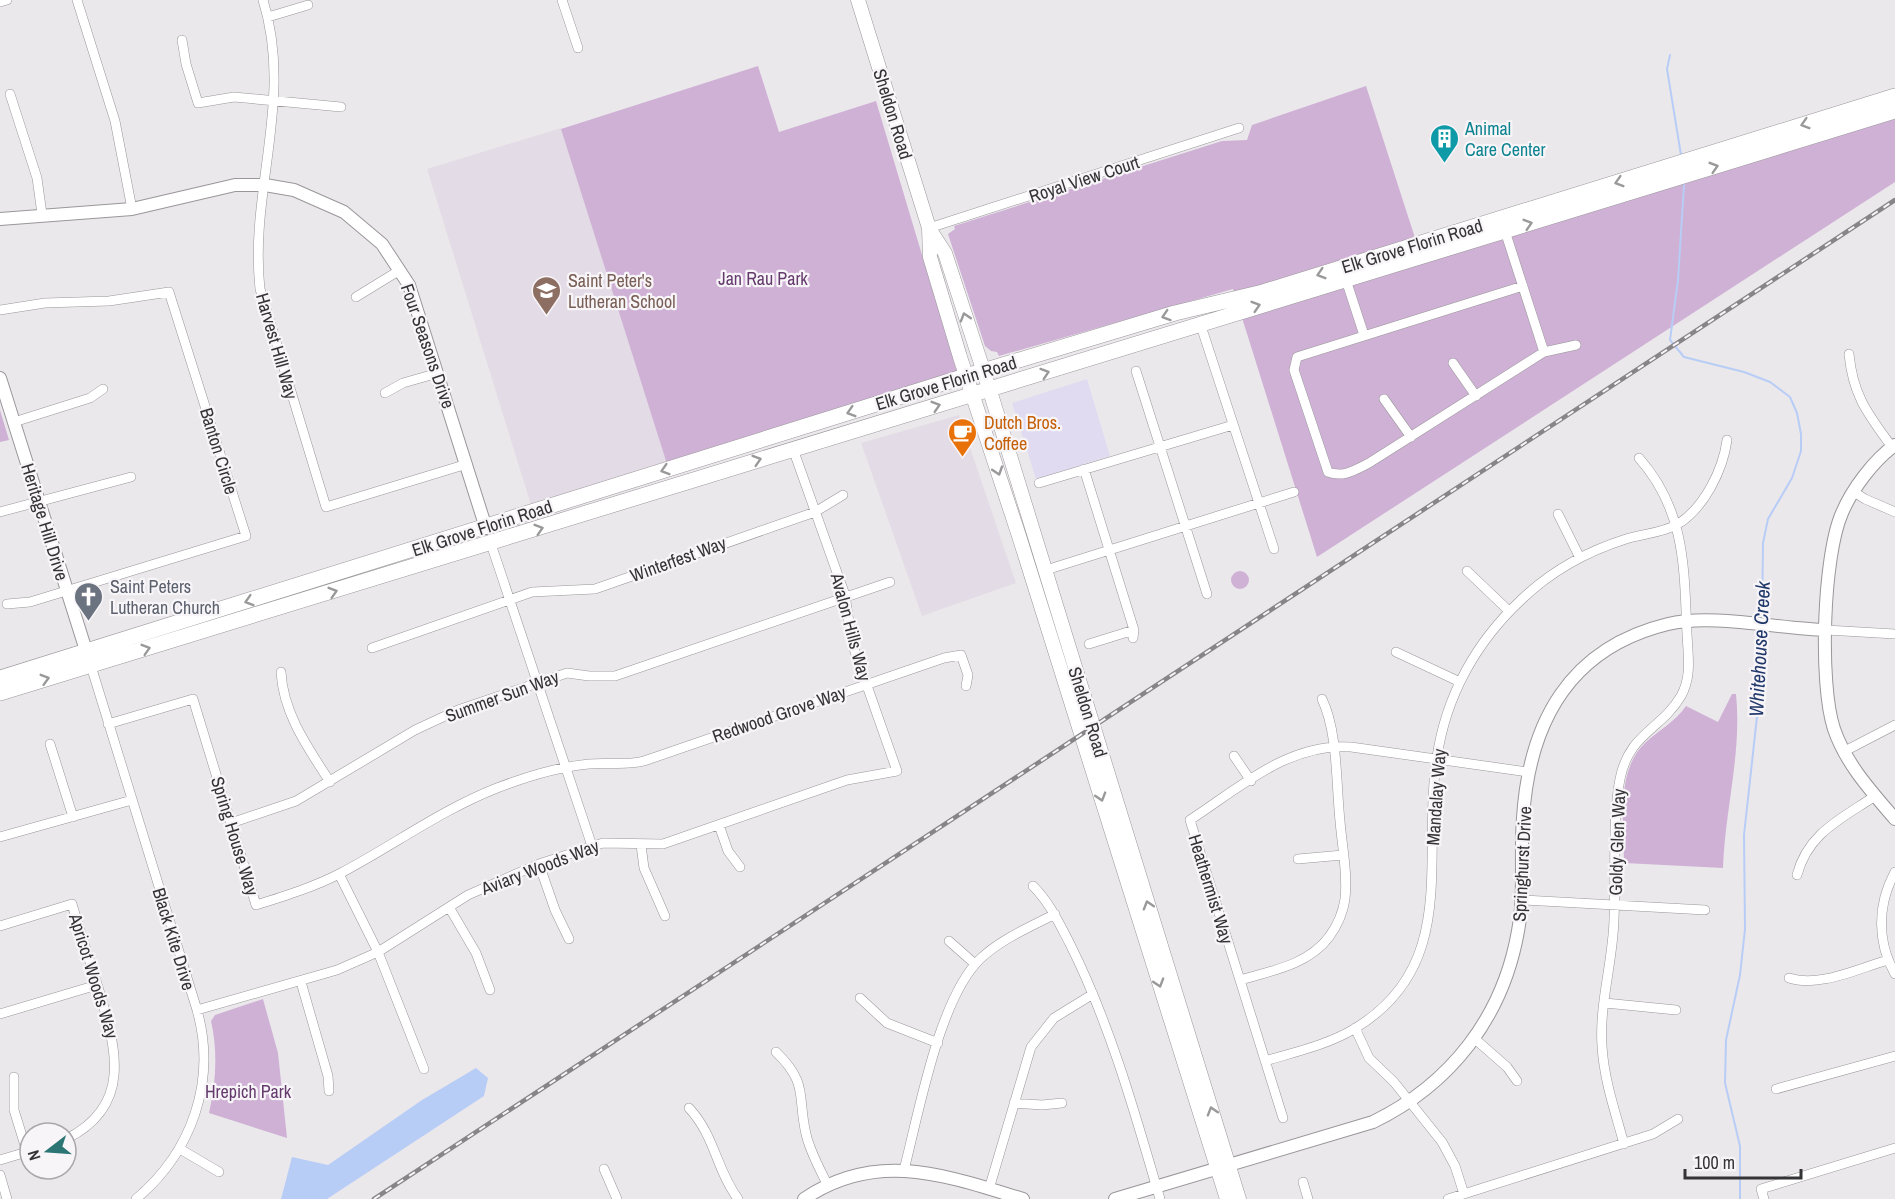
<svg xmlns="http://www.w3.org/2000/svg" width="1895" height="1199" font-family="'Archivo Narrow',sans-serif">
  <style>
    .built { fill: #e3dbe5 }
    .industrial { fill: #e1dbf1 }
    .green { fill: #cfb1d5 }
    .water { fill: #b8cdf6 }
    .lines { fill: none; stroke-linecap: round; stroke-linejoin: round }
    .stream { stroke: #b8cdf6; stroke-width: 2 }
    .minor-casing { stroke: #9a969a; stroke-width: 10 }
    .tertiary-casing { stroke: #9a969a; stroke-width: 14 }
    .secondary-casing { stroke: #9a969a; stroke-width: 15 }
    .primary-casing { stroke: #9a969a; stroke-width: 16 }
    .minor { stroke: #fff; stroke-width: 9 }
    .tertiary { stroke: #fff; stroke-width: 12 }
    .secondary { stroke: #fff; stroke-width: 14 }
    .primary { stroke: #fff; stroke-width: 15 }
    .rail-casing { stroke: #878588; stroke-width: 4.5 }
    .rail { stroke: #f8f5f9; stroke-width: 2; stroke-dasharray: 7; stroke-linecap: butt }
    .oneway { stroke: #9a999a }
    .labels { text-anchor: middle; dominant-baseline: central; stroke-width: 4.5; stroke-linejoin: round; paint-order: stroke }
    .street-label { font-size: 18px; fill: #343335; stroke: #f8f5f9 }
    .culture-label { font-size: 18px; fill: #0d838f; stroke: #f8f5f9; text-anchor: start }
    .park-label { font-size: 18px; fill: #643b6c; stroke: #f8f5f9 }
    .education-label { font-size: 18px; fill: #785e54; stroke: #f8f5f9; text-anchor: start }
    .food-label { font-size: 18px; fill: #c56008; stroke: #f8f5f9; text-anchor: start }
    .worship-label { font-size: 18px; fill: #5b616d; stroke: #f8f5f9; text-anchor: start }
    .water-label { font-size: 20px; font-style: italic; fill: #20386a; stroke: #f8f5f9 }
  </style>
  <rect width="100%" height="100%" fill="#ebe8ec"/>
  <path class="built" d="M 561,128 L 667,464 L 531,505 L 427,169 Z
    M 959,415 L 1016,583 L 922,616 L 861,443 Z"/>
  <path class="industrial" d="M 1087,379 L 1110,456 L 1036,479 L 1012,403 Z"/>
  <path class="green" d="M 758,66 L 779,132 L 876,101 L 957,372 L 667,464 L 561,129 Z
    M 1366,86 L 1416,241 L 1895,92 L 1895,182 L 1317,557 L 1233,289 L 999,356 L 997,352 L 991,351 L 985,346 L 948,234 L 955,229 L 954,226 L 1222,141 L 1247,140 L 1252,125 Z
    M 0,410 L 9,440 L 0,442 Z
    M1231 580a9 9 0 1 1 18 0a9 9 0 1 1-18 0Z
    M 1732,694 L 1736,694 C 1742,753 1725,809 1723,868 L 1624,863 C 1624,827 1615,771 1645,743 C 1659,730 1675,722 1686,706 L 1718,722 Z
    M 263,999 L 278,1053 L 287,1138 L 209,1113 C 216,1082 218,1052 211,1021 L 215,1015 Z"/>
  <path class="water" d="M 476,1068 L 488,1078 L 484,1096 L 327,1199 L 281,1199 L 292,1157 L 328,1165 L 422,1100 Z"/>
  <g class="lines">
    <path class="stream" d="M 1670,55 L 1667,69 L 1681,155
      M 1684,185 L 1678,280 L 1670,340 L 1684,357 L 1744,372 L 1770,382 L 1790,397 L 1797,413 L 1801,434 L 1801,451 L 1792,478 L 1768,519 L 1763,543 L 1762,619
      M 1740,1199 L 1740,1146 L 1725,1083 L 1726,1040 L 1740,975 L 1745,929 L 1744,835 L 1761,680 L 1762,628"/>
    <defs>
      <path id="minor" d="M 77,0 L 115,121 L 132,209
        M 263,0 C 294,100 249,191 260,289 L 326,507 L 467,464
        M 562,0 L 578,48
        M 0,2 L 7,0
        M 268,17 L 308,5
        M 182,40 L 186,64 L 198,103 L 234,97 L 341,107
        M 10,94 L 37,178 L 42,214
        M 929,228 L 1239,128
        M 1505,231 L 1544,352 L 1576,345
        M 1346,280 L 1364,335
        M 1523,286 L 1297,357 L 1294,370 L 1328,472 C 1343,478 1355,470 1369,463 L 1544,352
        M 356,297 L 400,270
        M 0,310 L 45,303 L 109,301 L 169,292 L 246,536 L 30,602 L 7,604
        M 1200,323 L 1274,549
        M 1849,354 C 1853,396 1868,414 1892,447
        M 1453,363 L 1476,396
        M 1136,371 L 1207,594
        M 385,393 L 403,383 L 438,373
        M 1384,399 L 1411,437
        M 14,422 L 90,398 L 103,389
        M 1084,469 L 1134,630 L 1133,638
        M 1039,483 L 1233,425
        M 1854,492 L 1865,499 L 1895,512
        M 0,512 L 131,477
        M 1558,514 L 1580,558
        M 491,544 L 592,846
        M 1046,570 L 1294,492
        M 1467,571 L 1509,611
        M 1826,630 L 1895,634
        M 1089,644 L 1134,630
        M 372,648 L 532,592 L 595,589 L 815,512 L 843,495
        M 1396,652 L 1460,682
        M 91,666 L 197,1010 C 217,1081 192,1152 136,1199
        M 281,672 C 283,713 308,748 330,782
        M 108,724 L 193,699 L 256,905 C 285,896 314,887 341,873 C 394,845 441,810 497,788 C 528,776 557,767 589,764 C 608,762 625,766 644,761 L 944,658 L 961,655 L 968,675 L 966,686
        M 50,744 L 73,817
        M 1843,752 L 1895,725
        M 1234,756 L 1251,781
        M 231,823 L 296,801 L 415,730 L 458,710 L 567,673 L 589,676 L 615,676 L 890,582
        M 719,825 L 728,851 L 740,867
        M 0,837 L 132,800
        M 641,845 L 644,868 L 665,916
        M 1298,859 L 1343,855
        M 539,864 L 555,910 L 569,939
        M 1895,872 C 1877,905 1877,942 1895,974
        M 339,874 L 378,952 L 424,1069
        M 1797,875 C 1808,833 1841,819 1875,796
        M 1033,886 C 1050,903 1059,923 1070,944 C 1110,1024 1135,1113 1160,1199
        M 1522,900 L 1705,910
        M 449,907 L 476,953 L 490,990
        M 0,926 L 72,904 C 80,931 89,959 98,987 C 115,1045 135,1105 66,1139
        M 949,941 L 975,964
        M 1789,978 C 1819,988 1859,968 1888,960
        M 1240,980 C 1271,971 1308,965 1329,937 C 1337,926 1343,913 1345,899 C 1348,874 1342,846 1340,821 C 1336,784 1338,732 1322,699
        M 301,982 L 328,1076 L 329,1091
        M 860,998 L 887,1023 L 938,1043
        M 1605,1003 L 1676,1010
        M 197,1010 L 337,970 L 378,952 L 468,895 L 539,864 L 603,843 L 663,844 L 847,780 L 897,771 L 852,643 L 845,595 L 793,449
        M 0,1014 L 97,985
        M 1355,1028 L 1369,1058 L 1394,1082 L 1442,1142 L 1455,1166 L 1464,1194
        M 1475,1039 L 1507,1067 L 1517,1081
        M 776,1052 C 809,1084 797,1096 806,1134 C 810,1152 820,1169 828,1186
        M 1265,1061 C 1295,1052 1327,1045 1354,1029 C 1461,965 1421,857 1437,757 C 1446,696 1476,642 1521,600 C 1550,572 1588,551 1626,539 C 1642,534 1663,533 1678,524 C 1704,508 1723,470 1727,440
        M 14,1077 L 14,1110 L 27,1152
        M 1776,1089 L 1895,1056
        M 1014,1103 L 1042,1105 L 1062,1103
        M 689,1108 C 715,1136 716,1169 738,1199
        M 1283,1118 L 1190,820 C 1238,789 1289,742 1351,747 L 1528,772
        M 1624,1144 C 1615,1111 1604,1080 1602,1046 C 1599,1004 1613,962 1614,919 C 1616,877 1612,818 1620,779 C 1629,733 1661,730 1681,696 C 1692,676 1688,656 1687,634 C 1684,569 1686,511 1639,458
        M 180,1149 L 219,1172
        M 0,1160 L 30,1151
        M 604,1169 L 617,1199
        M 904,1170 C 919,1112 939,999 980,959 C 1001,939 1030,927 1055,914
        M 0,1175 L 7,1199
        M 1303,1182 L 1308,1199
        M 989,1189 L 1031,1047 L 1054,1018 L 1093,994
        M 1448,1199 L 1653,1134 L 1678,1119
        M 1764,1199 L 1761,1189 L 1895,1148"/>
      <path id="tertiary" d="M 0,219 L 132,209 L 235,185 L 265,185 L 294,190 L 344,212 L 382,244 L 409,285 L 486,528
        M 0,378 L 89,660
        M 1895,445 C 1874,460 1852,489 1842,513 C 1823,556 1819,684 1834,729 C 1846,764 1871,791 1895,819
        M 804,1199 C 877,1149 947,1176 1023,1199
        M 1115,1199 L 1373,1122 C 1451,1084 1503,1017 1518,931 C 1525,894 1520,856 1523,818 C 1529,723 1569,648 1668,624 C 1712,613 1779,629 1826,630"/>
      <path id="secondary" d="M 858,0 L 929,228 L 930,257 L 960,357 L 1019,536 L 1227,1199
        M 930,230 L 945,253 L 990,391 L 1239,1199"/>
      <path id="primary" d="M 0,678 L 953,380 L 1175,313 L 1263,292 L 1895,96
        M 0,693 L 1895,111"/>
    </defs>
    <use href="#minor" class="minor-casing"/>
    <use href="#tertiary" class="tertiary-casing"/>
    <use href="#secondary" class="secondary-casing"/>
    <use href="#primary" class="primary-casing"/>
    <use href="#minor" class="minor"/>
    <use href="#tertiary" class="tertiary"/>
    <use href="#secondary" class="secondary"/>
    <use href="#primary" class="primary"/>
    <defs>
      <path id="rail" d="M 374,1199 L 1895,200"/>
    </defs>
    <use href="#rail" class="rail-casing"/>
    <use href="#rail" class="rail"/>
  </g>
  <defs><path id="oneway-chevron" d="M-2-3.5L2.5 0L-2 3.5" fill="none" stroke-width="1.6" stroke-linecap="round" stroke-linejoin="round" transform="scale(1.5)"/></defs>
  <g class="oneway">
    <use href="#oneway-chevron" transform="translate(1805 124) rotate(163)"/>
    <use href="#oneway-chevron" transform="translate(1714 167) rotate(-17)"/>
    <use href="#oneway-chevron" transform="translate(1619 182) rotate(163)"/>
    <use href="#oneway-chevron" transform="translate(1528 224) rotate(-17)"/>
    <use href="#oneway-chevron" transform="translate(1321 274) rotate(163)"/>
    <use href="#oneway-chevron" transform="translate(1256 306) rotate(-17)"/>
    <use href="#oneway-chevron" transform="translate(1166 316) rotate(162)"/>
    <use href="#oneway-chevron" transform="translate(965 317) rotate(-107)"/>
    <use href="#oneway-chevron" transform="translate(1045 373) rotate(-18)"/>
    <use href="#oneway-chevron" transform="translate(936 406) rotate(-17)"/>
    <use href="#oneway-chevron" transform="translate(851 412) rotate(163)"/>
    <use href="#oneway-chevron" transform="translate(757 460) rotate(-17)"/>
    <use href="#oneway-chevron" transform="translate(665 470) rotate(163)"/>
    <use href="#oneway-chevron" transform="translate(998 471) rotate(72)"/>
    <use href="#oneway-chevron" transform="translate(539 529) rotate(-17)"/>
    <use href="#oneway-chevron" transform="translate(333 592) rotate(-17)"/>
    <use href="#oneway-chevron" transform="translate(249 601) rotate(163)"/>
    <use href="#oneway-chevron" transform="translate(146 649) rotate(-17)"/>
    <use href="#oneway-chevron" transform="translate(45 679) rotate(-16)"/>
    <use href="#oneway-chevron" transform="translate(1101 797) rotate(73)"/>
    <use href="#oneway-chevron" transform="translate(1148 905) rotate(-107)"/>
    <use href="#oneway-chevron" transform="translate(1159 983) rotate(73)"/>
    <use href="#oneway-chevron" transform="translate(1212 1111) rotate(-107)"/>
  </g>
  <defs>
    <symbol id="building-pin" viewBox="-11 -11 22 30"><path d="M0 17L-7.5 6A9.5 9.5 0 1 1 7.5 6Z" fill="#0f9aa8" stroke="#f8f5f9"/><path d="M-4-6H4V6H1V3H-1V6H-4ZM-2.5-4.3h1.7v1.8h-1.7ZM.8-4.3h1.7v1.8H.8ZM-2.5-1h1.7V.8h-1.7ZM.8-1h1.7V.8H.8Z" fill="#fff"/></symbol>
    <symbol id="school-pin" viewBox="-11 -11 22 30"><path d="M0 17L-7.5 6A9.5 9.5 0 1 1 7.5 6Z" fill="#8d6e63" stroke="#f8f5f9"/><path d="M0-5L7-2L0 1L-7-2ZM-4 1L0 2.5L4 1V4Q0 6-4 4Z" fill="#fff"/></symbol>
    <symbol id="cafe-pin" viewBox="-11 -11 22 30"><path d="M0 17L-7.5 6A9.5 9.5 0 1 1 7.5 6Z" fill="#e8710a" stroke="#f8f5f9"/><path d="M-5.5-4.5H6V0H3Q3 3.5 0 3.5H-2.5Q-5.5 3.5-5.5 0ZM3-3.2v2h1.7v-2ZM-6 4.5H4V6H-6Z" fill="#fff"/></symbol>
    <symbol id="church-pin" viewBox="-11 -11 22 30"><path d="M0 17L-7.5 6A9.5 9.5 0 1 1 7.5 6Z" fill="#6b7280" stroke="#f8f5f9"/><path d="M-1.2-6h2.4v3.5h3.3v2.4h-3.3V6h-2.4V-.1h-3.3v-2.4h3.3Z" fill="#fff"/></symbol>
  </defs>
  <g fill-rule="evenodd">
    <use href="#building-pin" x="1428" y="122" width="33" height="45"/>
    <use href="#school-pin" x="530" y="274" width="33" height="45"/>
    <use href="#cafe-pin" x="946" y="416" width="33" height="45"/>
    <use href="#church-pin" x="72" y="580" width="33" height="45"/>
  </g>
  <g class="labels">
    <g class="street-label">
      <text transform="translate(893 114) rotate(73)">Sheldon Road</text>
      <text transform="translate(1084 179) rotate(-18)">Royal View Court</text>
      <text transform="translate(1412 246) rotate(-17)">Elk Grove Florin Road</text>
      <text transform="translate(277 346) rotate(74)">Harvest Hill Way</text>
      <text transform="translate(428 346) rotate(71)">Four Seasons Drive</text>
      <text transform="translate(946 383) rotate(-17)">Elk Grove Florin Road</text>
      <text transform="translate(219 451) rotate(73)">Banton Circle</text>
      <text transform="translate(45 522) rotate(73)">Heritage Hill Drive</text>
      <text transform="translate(482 528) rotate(-18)">Elk Grove Florin Road</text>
      <text transform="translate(678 559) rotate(-20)">Winterfest Way</text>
      <text transform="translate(851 627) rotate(75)">Avalon Hills Way</text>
      <text transform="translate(502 696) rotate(-20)">Summer Sun Way</text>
      <text transform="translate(1088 712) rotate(73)">Sheldon Road</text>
      <text transform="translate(779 714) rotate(-19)">Redwood Grove Way</text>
      <text transform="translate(1436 797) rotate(-86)">Mandalay Way</text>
      <text transform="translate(235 836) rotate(73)">Spring House Way</text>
      <text transform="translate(1617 842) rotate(-88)">Goldy Glen Way</text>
      <text transform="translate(1522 864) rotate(-87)">Springhurst Drive</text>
      <text transform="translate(540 867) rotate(-21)">Aviary Woods Way</text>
      <text transform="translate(1211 889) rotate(73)">Heathermist Way</text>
      <text transform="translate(174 939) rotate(73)">Black Kite Drive</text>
      <text transform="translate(94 976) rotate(73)">Apricot Woods Way</text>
    </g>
    <g class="culture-label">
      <text x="1465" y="128">Animal<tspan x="1465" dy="21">Care Center</tspan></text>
    </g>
    <g class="park-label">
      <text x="763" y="278">Jan Rau Park</text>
      <text x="248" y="1091">Hrepich Park</text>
    </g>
    <g class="education-label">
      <text x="568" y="280">Saint Peter's<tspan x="568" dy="21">Lutheran School</tspan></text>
    </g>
    <g class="food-label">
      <text x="984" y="422">Dutch Bros.<tspan x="984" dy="21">Coffee</tspan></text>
    </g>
    <g class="worship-label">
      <text x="110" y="586">Saint Peters<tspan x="110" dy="21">Lutheran Church</tspan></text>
    </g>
    <g class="water-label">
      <text transform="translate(1759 649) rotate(-87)">Whitehouse Creek</text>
    </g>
  </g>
  <g transform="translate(48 1151) rotate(253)"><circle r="28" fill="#f8f5f9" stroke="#aaa7ab" stroke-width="1.5"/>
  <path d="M0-4.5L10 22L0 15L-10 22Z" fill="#2b7574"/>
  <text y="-9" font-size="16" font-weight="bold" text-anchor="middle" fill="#343335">N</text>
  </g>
  <path d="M1685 1169v9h116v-9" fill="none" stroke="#343335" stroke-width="3"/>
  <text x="1694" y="1169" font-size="18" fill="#343335" stroke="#f8f5f9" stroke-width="4.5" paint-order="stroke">100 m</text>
</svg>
